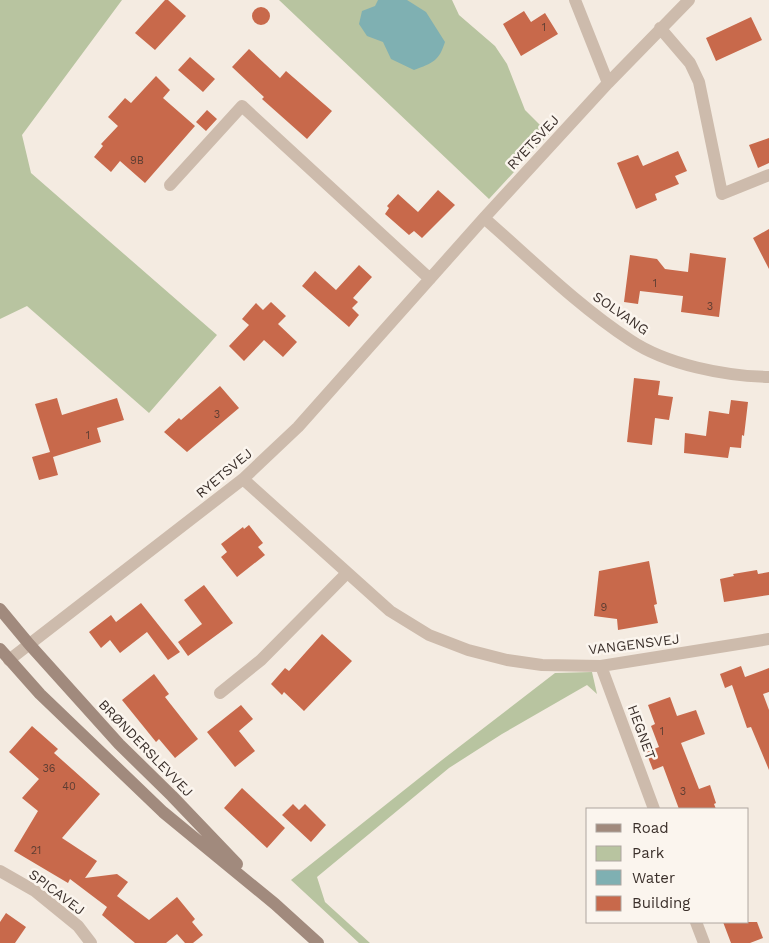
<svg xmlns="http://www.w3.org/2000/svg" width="769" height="943" font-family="'Work Sans',sans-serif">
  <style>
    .green { fill: #b8c4a0 }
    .water { fill: #7fb0b2 }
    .building { fill: #c8694b }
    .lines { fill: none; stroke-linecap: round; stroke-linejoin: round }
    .street { stroke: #cdbbac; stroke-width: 12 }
    .secondary { stroke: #a18a7d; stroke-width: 12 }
    .labels { text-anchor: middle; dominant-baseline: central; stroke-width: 5; stroke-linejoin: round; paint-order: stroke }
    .number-label { font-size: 11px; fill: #5e3e33 }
    .street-label { font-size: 14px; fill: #3b302b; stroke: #fbf5ee }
  </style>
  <rect width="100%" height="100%" fill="#f4ebe1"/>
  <path class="green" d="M 0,0 L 122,0 L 22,135 L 31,173 L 217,335 L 149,413 L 27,306 L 0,319 Z
    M 279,0 L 452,0 L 459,15 L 495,46 L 507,64 L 525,110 L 549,134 L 489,199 Z
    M 592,672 L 597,694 L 587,685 L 502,734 L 449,768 L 317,877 L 325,902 L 370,943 L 359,943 L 291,880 L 442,760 L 555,673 Z"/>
  <path class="water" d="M 378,0 L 407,0 L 426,12 L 445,42 C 439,61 433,63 414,70 L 391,59 L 383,42 L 367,36 L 359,24 L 362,11 L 375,6 Z"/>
  <path class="building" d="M 165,0 L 168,0 L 186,16 L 155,50 L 135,33 Z
    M252 16a9 9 0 1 1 18 0a9 9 0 1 1-18 0Z
    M 524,11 L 531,22 L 545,13 L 558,34 L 521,56 L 503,24 Z
    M 751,17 L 762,40 L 716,61 L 706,38 Z
    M 249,49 L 280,78 L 286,71 L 332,111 L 307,139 L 262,99 L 264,97 L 232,67 Z
    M 190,57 L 215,79 L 203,92 L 178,70 Z
    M 156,76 L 170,90 L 163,98 L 195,126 L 145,183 L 120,161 L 111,172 L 94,157 L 103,146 L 101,144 L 118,126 L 108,117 L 125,98 L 131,103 Z
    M 207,110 L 217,119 L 206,131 L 196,122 Z
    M 769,138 L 769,163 L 758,168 L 749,145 Z
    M 678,151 L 687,171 L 675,176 L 679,184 L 655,194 L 657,200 L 636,209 L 617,163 L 638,155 L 643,166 Z
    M 438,190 L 455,205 L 422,238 L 414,231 L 409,235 L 385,214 L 389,208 L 387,206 L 398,194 L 418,212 Z
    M 769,229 L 769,269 L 753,238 Z
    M 690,253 L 726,258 L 719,317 L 681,312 L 683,296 L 640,291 L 638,304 L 624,302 L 630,255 L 657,259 L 665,269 L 688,272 Z
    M 359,265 L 372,277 L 353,298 L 358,302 L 352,308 L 359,315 L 349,327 L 302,286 L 315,271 L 336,290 Z
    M 271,302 L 286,316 L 278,324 L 297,342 L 283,357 L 264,340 L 244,361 L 229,346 L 249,325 L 242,319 L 256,303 L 263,310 Z
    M 634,378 L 660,381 L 658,395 L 673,397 L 669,420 L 655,418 L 652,445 L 627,442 Z
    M 220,386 L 239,408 L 187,452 L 164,432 L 179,418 L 181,420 Z
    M 57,398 L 62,415 L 117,398 L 124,420 L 97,428 L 101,442 L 53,457 L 58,475 L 39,480 L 32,457 L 50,452 L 35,404 Z
    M 731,400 L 748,402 L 744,436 L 742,435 L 741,448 L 730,447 L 728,458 L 684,453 L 685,433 L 706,436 L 709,411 L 729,414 Z
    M 249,525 L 263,543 L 258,547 L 265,555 L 237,577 L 221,557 L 227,552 L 221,544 L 243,527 L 244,529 Z
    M 649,561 L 657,604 L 654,605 L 658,623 L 618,630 L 617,619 L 594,616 L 599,571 Z
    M 757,570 L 758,574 L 769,572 L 769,595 L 724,602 L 720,579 L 734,576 L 733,574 Z
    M 204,585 L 233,623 L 188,656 L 178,642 L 202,624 L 184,600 Z
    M 141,603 L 180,652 L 168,660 L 147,632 L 120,653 L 110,640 L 101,648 L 89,632 L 111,615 L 116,622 Z
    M 322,634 L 352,661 L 304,711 L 284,692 L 282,695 L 271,684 L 285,668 L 289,671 Z
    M 741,666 L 745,677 L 769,668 L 769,692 L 763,694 L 769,710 L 769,770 L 751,727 L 747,728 L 732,685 L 725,688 L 720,674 Z
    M 154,674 L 169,694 L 165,697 L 198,739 L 175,758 L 159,739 L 156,742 L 122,700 Z
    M 670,697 L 677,716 L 696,710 L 705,734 L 681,743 L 699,789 L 710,785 L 716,803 L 714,804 L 716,809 L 679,809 L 663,766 L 653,770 L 646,752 L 659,747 L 651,726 L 655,724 L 648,705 Z
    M 241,705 L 253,719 L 239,731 L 255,751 L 235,767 L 207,732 Z
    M 32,726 L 58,749 L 54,753 L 100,794 L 62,838 L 97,861 L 85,878 L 117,874 L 128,882 L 117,896 L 149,920 L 177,897 L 195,919 L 192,922 L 203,935 L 193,943 L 185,943 L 177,934 L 166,943 L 135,943 L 102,915 L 107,907 L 70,879 L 68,883 L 14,851 L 38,811 L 22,798 L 39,779 L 9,752 Z
    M 242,788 L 285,828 L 267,848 L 224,808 Z
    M 293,804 L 299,810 L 305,804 L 326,825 L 311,842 L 282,815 Z
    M 6,913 L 26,927 L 15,943 L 0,943 L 0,922 Z
    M 723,922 L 757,922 L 763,938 L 750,943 L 731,943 Z"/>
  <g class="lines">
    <path class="street" d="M 575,0 L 608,83
      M 660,28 L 690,63 L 699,82 L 722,194 L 769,175
      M 170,185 L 242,106 L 430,279
      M 484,218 C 531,259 577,305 630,340 C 667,365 725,376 769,377
      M 243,479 L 390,611 L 429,635 L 468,650 L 507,660 L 542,665 L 601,666 L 769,639
      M 9,660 L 243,479 L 298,427 L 484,218 L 608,83 L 689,0
      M 601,666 L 654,809
      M 220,693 L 261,660 L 347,573
      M 0,871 L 35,891 L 78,926 L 91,943
      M 696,922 L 704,943"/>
    <path class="secondary" d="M 0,609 L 29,644 L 119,744 L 172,796 L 237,864
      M 0,649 L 40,694 L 163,812 L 275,904 L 318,943"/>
  </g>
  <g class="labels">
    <g class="number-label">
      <text x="544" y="27">1</text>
      <text x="137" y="160">9B</text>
      <text x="655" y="283">1</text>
      <text x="710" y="306">3</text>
      <text x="217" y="414">3</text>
      <text x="88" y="435">1</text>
      <text x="604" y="607">9</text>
      <text x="662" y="731">1</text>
      <text x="49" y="768">36</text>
      <text x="69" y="786">40</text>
      <text x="683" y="791">3</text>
      <text x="36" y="850">21</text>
    </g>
    <g class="street-label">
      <text transform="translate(533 142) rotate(-47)">RYETSVEJ</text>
      <text transform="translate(621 313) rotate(35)">SOLVANG</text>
      <text transform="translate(224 473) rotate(-40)">RYETSVEJ</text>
      <text transform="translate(634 644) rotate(-7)">VANGENSVEJ</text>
      <text transform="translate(642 732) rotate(70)">HEGNET</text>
      <text transform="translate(146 748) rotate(46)">BRØNDERSLEVVEJ</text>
      <text transform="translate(57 892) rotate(37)">SPICAVEJ</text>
    </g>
  </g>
  <rect x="586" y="808" width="162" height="115" fill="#fbf5ee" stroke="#aea6a0"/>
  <rect x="596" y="824" width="25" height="8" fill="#a18a7d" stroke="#aea6a0"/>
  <text x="632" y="833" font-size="15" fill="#3b302b">Road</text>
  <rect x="596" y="846" width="25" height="15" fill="#b8c4a0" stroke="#aea6a0"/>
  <text x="632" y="858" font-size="15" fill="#3b302b">Park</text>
  <rect x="596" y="870" width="25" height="15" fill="#7fb0b2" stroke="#aea6a0"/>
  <text x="632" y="883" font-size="15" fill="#3b302b">Water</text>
  <rect x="596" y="896" width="25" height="15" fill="#c8694b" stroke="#aea6a0"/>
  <text x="632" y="908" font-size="15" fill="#3b302b">Building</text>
</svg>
